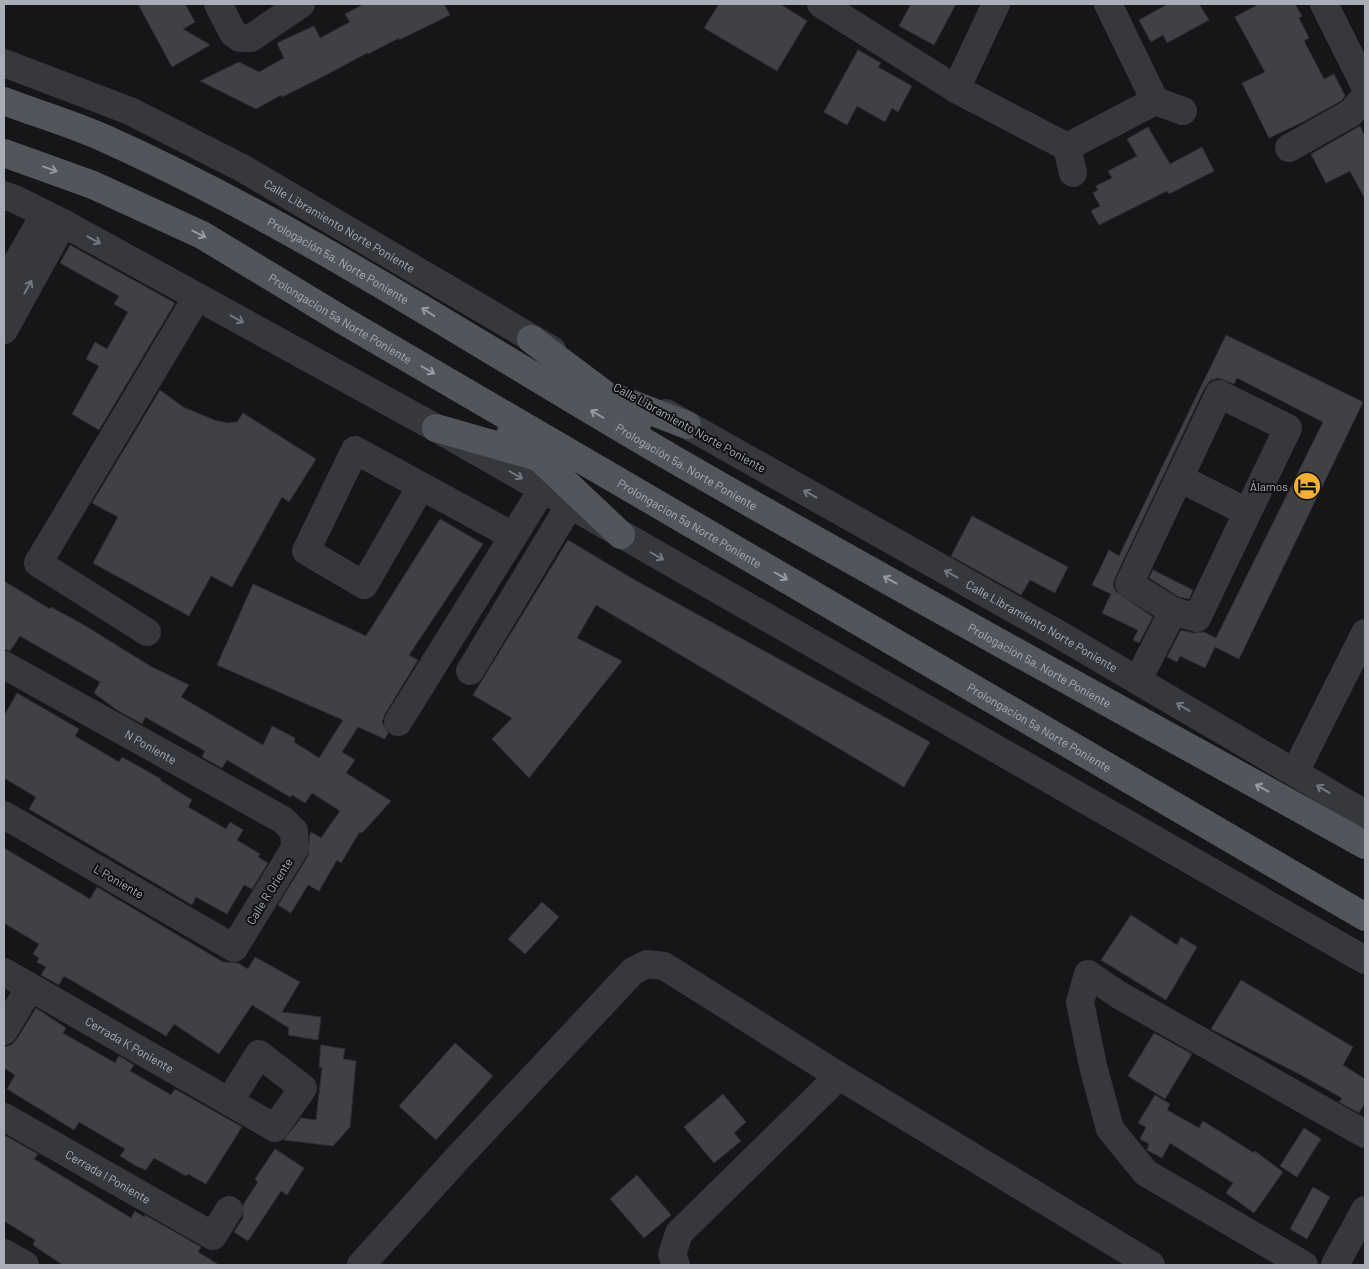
<svg xmlns="http://www.w3.org/2000/svg" width="1369" height="1269" font-family="Barlow,sans-serif">
  <style>
    .building { fill: #404145; stroke: #303034 }
    .lines { fill: none; stroke-linecap: round; stroke-linejoin: round }
    .minor { stroke: #37383d; stroke-width: 28 }
    .major { stroke: #53555c; stroke-width: 28 }
    .oneway { stroke: #979ba6 }
    .oneway2 { stroke: #757881 }
    .labels { text-anchor: middle; dominant-baseline: central; stroke-width: 4; stroke-linejoin: round; paint-order: stroke }
    .street-label { font-size: 12px; fill: #a8adb8; stroke: #111113 }
    .poi-label { font-size: 12px; fill: #a8adb8; stroke: #111113; text-anchor: end }
  </style>
  <rect width="100%" height="100%" fill="#161618"/>
  <path class="building" d="M 138,4 L 185,4 L 195,22 L 183,29 L 210,45 L 172,67 Z
    M 364,4 L 444,4 L 450,15 L 399,40 L 399,38 L 368,54 L 367,53 L 326,75 L 282,97 L 281,95 L 256,109 L 200,81 L 239,62 L 259,72 L 284,58 L 277,43 L 314,26 L 320,38 L 350,22 L 345,14 Z
    M 719,4 L 780,4 L 807,21 L 777,71 L 704,28 Z
    M 911,4 L 956,4 L 934,45 L 899,26 Z
    M 1168,4 L 1199,4 L 1209,20 L 1167,43 L 1163,35 L 1151,42 L 1139,20 Z
    M 1259,4 L 1295,4 L 1302,16 L 1299,18 L 1309,38 L 1304,41 L 1324,79 L 1334,74 L 1345,96 L 1341,101 L 1301,123 L 1269,138 L 1242,83 L 1265,72 L 1235,17 Z
    M 858,50 L 881,63 L 878,67 L 912,86 L 898,112 L 892,108 L 885,122 L 857,106 L 847,125 L 824,112 Z
    M 1360,126 L 1365,137 L 1365,199 L 1350,171 L 1326,183 L 1311,154 Z
    M 1148,127 L 1170,164 L 1202,147 L 1214,171 L 1169,194 L 1167,191 L 1099,225 L 1091,211 L 1100,206 L 1093,193 L 1098,190 L 1096,186 L 1112,178 L 1108,171 L 1137,156 L 1127,139 Z
    M 70,245 L 175,303 L 99,430 L 72,414 L 99,366 L 86,359 L 95,342 L 107,349 L 128,312 L 114,304 L 119,296 L 60,263 Z
    M 1226,335 L 1363,402 L 1239,659 L 1215,647 L 1205,668 L 1180,656 L 1177,662 L 1167,657 L 1181,630 L 1193,633 L 1204,632 L 1216,638 L 1323,422 L 1237,378 L 1234,384 L 1218,378 L 1210,381 L 1205,387 L 1115,578 L 1113,585 L 1116,592 L 1153,617 L 1139,643 L 1133,640 L 1138,630 L 1102,613 L 1111,594 L 1092,585 L 1109,550 L 1119,556 Z
    M 160,390 L 183,407 L 214,420 L 227,423 L 237,422 L 243,413 L 316,459 L 289,502 L 282,497 L 232,587 L 211,576 L 189,616 L 93,563 L 118,517 L 92,503 Z
    M 972,516 L 1068,567 L 1055,593 L 1030,580 L 1021,595 L 951,556 Z
    M 440,519 L 483,544 L 409,655 L 418,660 L 385,714 L 382,722 L 388,733 L 385,739 L 358,727 L 342,752 L 355,760 L 346,773 L 391,801 L 363,832 L 359,833 L 341,863 L 337,860 L 319,891 L 308,885 L 291,913 L 278,905 L 308,856 L 310,834 L 311,832 L 321,838 L 340,811 L 312,793 L 305,803 L 292,795 L 290,797 L 227,760 L 222,768 L 202,757 L 205,751 L 145,717 L 142,724 L 117,710 L 94,693 L 100,682 L 20,636 L 10,651 L 4,649 L 4,581 L 50,609 L 51,607 L 84,625 L 150,666 L 189,685 L 181,697 L 263,745 L 272,726 L 295,738 L 294,742 L 319,758 L 343,720 L 217,665 L 253,584 L 366,636 Z
    M 568,540 L 633,579 L 930,742 L 904,787 L 596,605 L 577,638 L 622,661 L 529,778 L 492,739 L 512,718 L 473,695 Z
    M 1153,570 L 1193,590 L 1189,599 L 1179,597 L 1149,578 Z
    M 17,693 L 79,729 L 75,736 L 119,762 L 122,757 L 161,779 L 160,780 L 192,800 L 188,807 L 226,829 L 230,822 L 243,830 L 237,840 L 260,854 L 258,857 L 268,863 L 252,889 L 244,885 L 227,914 L 196,897 L 192,905 L 29,809 L 36,797 L 4,778 L 4,716 Z
    M 4,848 L 90,899 L 97,887 L 223,962 L 238,963 L 248,969 L 255,957 L 300,982 L 282,1012 L 321,1017 L 318,1040 L 288,1035 L 289,1028 L 252,1005 L 219,1054 L 174,1024 L 166,1036 L 64,976 L 59,985 L 41,975 L 46,967 L 37,962 L 39,958 L 33,954 L 39,944 L 4,923 Z
    M 542,902 L 559,917 L 525,954 L 508,939 Z
    M 1131,915 L 1177,945 L 1181,937 L 1197,947 L 1166,1000 L 1101,960 Z
    M 1241,980 L 1353,1047 L 1343,1065 L 1365,1079 L 1365,1103 L 1359,1113 L 1339,1102 L 1342,1098 L 1299,1074 L 1211,1029 Z
    M 36,1008 L 66,1028 L 63,1033 L 96,1052 L 115,1063 L 119,1056 L 134,1065 L 130,1071 L 171,1095 L 175,1089 L 242,1127 L 206,1184 L 188,1174 L 186,1176 L 154,1158 L 146,1170 L 136,1166 L 120,1156 L 125,1149 L 79,1122 L 74,1130 L 7,1089 L 15,1075 L 4,1068 L 4,1047 L 11,1045 L 17,1039 Z
    M 1154,1033 L 1192,1054 L 1165,1099 L 1128,1076 Z
    M 455,1043 L 493,1076 L 436,1140 L 399,1106 Z
    M 321,1045 L 345,1049 L 343,1059 L 356,1061 L 350,1127 L 333,1146 L 284,1140 L 301,1118 L 316,1120 L 322,1068 L 319,1067 Z
    M 723,1094 L 746,1122 L 734,1133 L 741,1141 L 714,1163 L 684,1127 Z
    M 1155,1095 L 1170,1104 L 1167,1110 L 1199,1128 L 1203,1121 L 1254,1153 L 1255,1151 L 1283,1172 L 1254,1213 L 1226,1193 L 1233,1183 L 1170,1143 L 1162,1158 L 1147,1150 L 1149,1144 L 1140,1139 L 1146,1127 L 1138,1123 Z
    M 1304,1128 L 1321,1139 L 1297,1177 L 1280,1166 Z
    M 4,1135 L 38,1154 L 34,1159 L 131,1218 L 135,1211 L 144,1217 L 145,1215 L 201,1247 L 198,1252 L 219,1265 L 63,1265 L 33,1245 L 35,1240 L 4,1221 Z
    M 275,1149 L 304,1168 L 287,1195 L 281,1191 L 248,1241 L 234,1232 L 243,1218 L 243,1205 L 258,1182 L 255,1179 Z
    M 637,1175 L 671,1215 L 644,1238 L 610,1199 Z
    M 1313,1187 L 1330,1197 L 1307,1239 L 1290,1229 Z"/>
  <g class="lines">
    <g class="minor">
      <path d="M 218,4 L 233,33 L 240,38 L 251,38 L 301,4"/>
      <path d="M 821,4 L 956,89 L 1067,147 L 1155,101 L 1108,4"/>
      <path d="M 1324,4 L 1365,86"/>
      <path id="s1" d="M 4,63 L 130,111 L 242,168 L 552,350"/>
      <path d="M 956,89 L 996,4"/>
      <path d="M 1155,101 L 1183,111"/>
      <path d="M 1067,147 L 1073,173"/>
      <path d="M 1289,148 L 1351,113 L 1365,97"/>
      <path d="M 4,195 L 17,200 L 63,223 L 436,428 L 1365,960"/>
      <path d="M 4,285 L 45,214"/>
      <path d="M 4,330 L 63,223"/>
      <path d="M 1219,394 L 1288,428 L 1197,618 L 1173,611 L 1129,584 Z"/>
      <path id="s2" d="M 666,413 L 1060,635 L 1365,814"/>
      <path d="M 1179,478 L 1247,512"/>
      <path d="M 421,486 L 364,585 L 306,551 L 355,450 L 513,536"/>
      <path d="M 147,632 L 38,563 L 197,297"/>
      <path id="s3" d="M 4,665 L 283,820 L 294,831 L 295,848 L 234,948 L 4,815"/>
      <path d="M 470,671 L 569,506"/>
      <path d="M 1138,680 L 1173,611"/>
      <path d="M 398,722 L 542,490"/>
      <path d="M 1295,772 L 1365,633"/>
      <path id="s4" d="M 4,972 L 30,987 L 275,1128 L 303,1088 L 259,1054 L 229,1102"/>
      <path d="M 4,1031 L 30,987"/>
      <path id="s5" d="M 4,1117 L 213,1236 L 229,1210"/>
      <path d="M 4,1253 L 25,1265"/>
      <path d="M 361,1265 L 455,1161 L 633,971 L 647,964 L 664,966 L 839,1076 L 1151,1265"/>
      <path d="M 676,1265 L 672,1255 L 679,1233 L 839,1076"/>
      <path d="M 1304,1265 L 1146,1173 L 1110,1129 L 1093,1066 L 1080,1002 L 1088,974 L 1119,995 L 1365,1134"/>
      <path d="M 1335,1265 L 1365,1210"/>
    </g>
    <g class="major">
      <path id="s6" d="M 4,101 C 38,114 73,124 106,139 C 304,228 483,349 670,457 C 900,590 1134,716 1365,845"/>
      <path id="s7" d="M 4,153 L 93,185 L 202,235 L 344,321 L 1365,917"/>
      <path d="M 531,339 L 603,393 L 637,425"/>
      <path d="M 616,398 L 687,425"/>
      <path d="M 436,428 L 535,456"/>
      <path d="M 511,431 L 621,535"/>
    </g>
  </g>
  <defs><path id="oneway-shaft" d="M-6 0H5M1.5-3L5.5 0L1.5 3" fill="none" stroke-width="1.6" stroke-linecap="round" stroke-linejoin="round" transform="scale(1.25)"/></defs>
  <g class="oneway">
    <use href="#oneway-shaft" transform="translate(50 169) rotate(20)"/>
    <use href="#oneway-shaft" transform="translate(199 234) rotate(27)"/>
    <use href="#oneway-shaft" transform="translate(428 312) rotate(-148)"/>
    <use href="#oneway-shaft" transform="translate(428 370) rotate(30)"/>
    <use href="#oneway-shaft" transform="translate(597 414) rotate(-150)"/>
    <use href="#oneway-shaft" transform="translate(781 576) rotate(30)"/>
    <use href="#oneway-shaft" transform="translate(890 580) rotate(-151)"/>
    <use href="#oneway-shaft" transform="translate(1262 788) rotate(-151)"/>
  </g>
  <g class="oneway2">
    <use href="#oneway-shaft" transform="translate(94 240) rotate(29)"/>
    <use href="#oneway-shaft" transform="translate(28 287) rotate(-61)"/>
    <use href="#oneway-shaft" transform="translate(237 319) rotate(29)"/>
    <use href="#oneway-shaft" transform="translate(516 475) rotate(30)"/>
    <use href="#oneway-shaft" transform="translate(810 494) rotate(-151)"/>
    <use href="#oneway-shaft" transform="translate(657 556) rotate(30)"/>
    <use href="#oneway-shaft" transform="translate(951 574) rotate(-151)"/>
    <use href="#oneway-shaft" transform="translate(1183 707) rotate(-149)"/>
    <use href="#oneway-shaft" transform="translate(1323 789) rotate(-149)"/>
  </g>
  <defs>
    <symbol id="hotel-disc" viewBox="-11 -11 22 22"><circle r="9.5" fill="#f2b134" stroke="#111113"/><path d="M-6-4.5h1.5V1H6V5H4.5V3h-9V5H-6ZM-4 0a1.8 1.8 0 1 1 3.6 0ZM.5 0V-2.5h3Q6-2.5 6 0Z" fill="#111"/></symbol>
  </defs>
  <g fill-rule="evenodd">
    <use href="#hotel-disc" x="1291" y="470" width="32" height="32"/>
  </g>
  <g class="labels">
    <g class="street-label">
      <text stroke="none"><textPath href="#s1" startOffset="374">Calle Libramiento Norte Poniente</textPath></text>
      <text stroke="none"><textPath href="#s6" startOffset="371">Prologación 5a. Norte Poniente</textPath></text>
      <text stroke="none"><textPath href="#s7" startOffset="376">Prolongacion 5a Norte Poniente</textPath></text>
      <text transform="translate(690 427) rotate(29)">Calle Libramiento Norte Poniente</text>
      <text stroke="none"><textPath href="#s6" startOffset="776">Prologación 5a. Norte Poniente</textPath></text>
      <text stroke="none"><textPath href="#s7" startOffset="781">Prolongacion 5a Norte Poniente</textPath></text>
      <text stroke="none"><textPath href="#s2" startOffset="432">Calle Libramiento Norte Poniente</textPath></text>
      <text stroke="none"><textPath href="#s6" startOffset="1181">Prologación 5a. Norte Poniente</textPath></text>
      <text stroke="none"><textPath href="#s7" startOffset="1186">Prolongacion 5a Norte Poniente</textPath></text>
      <text stroke="none"><textPath href="#s3" startOffset="168">N Poniente</textPath></text>
      <text transform="translate(119 881) rotate(30)">L Poniente</text>
      <text transform="translate(269 891) rotate(-58)">Calle R Oriente</text>
      <text stroke="none"><textPath href="#s4" startOffset="145">Cerrada K Poniente</textPath></text>
      <text stroke="none"><textPath href="#s5" startOffset="120">Cerrada I Poniente</textPath></text>
    </g>
    <g class="poi-label">
      <text x="1288" y="486">Álamos</text>
    </g>
  </g>
  <rect width="1369" height="1269" fill="none" stroke="#a8adb8" stroke-width="10"/>
</svg>
